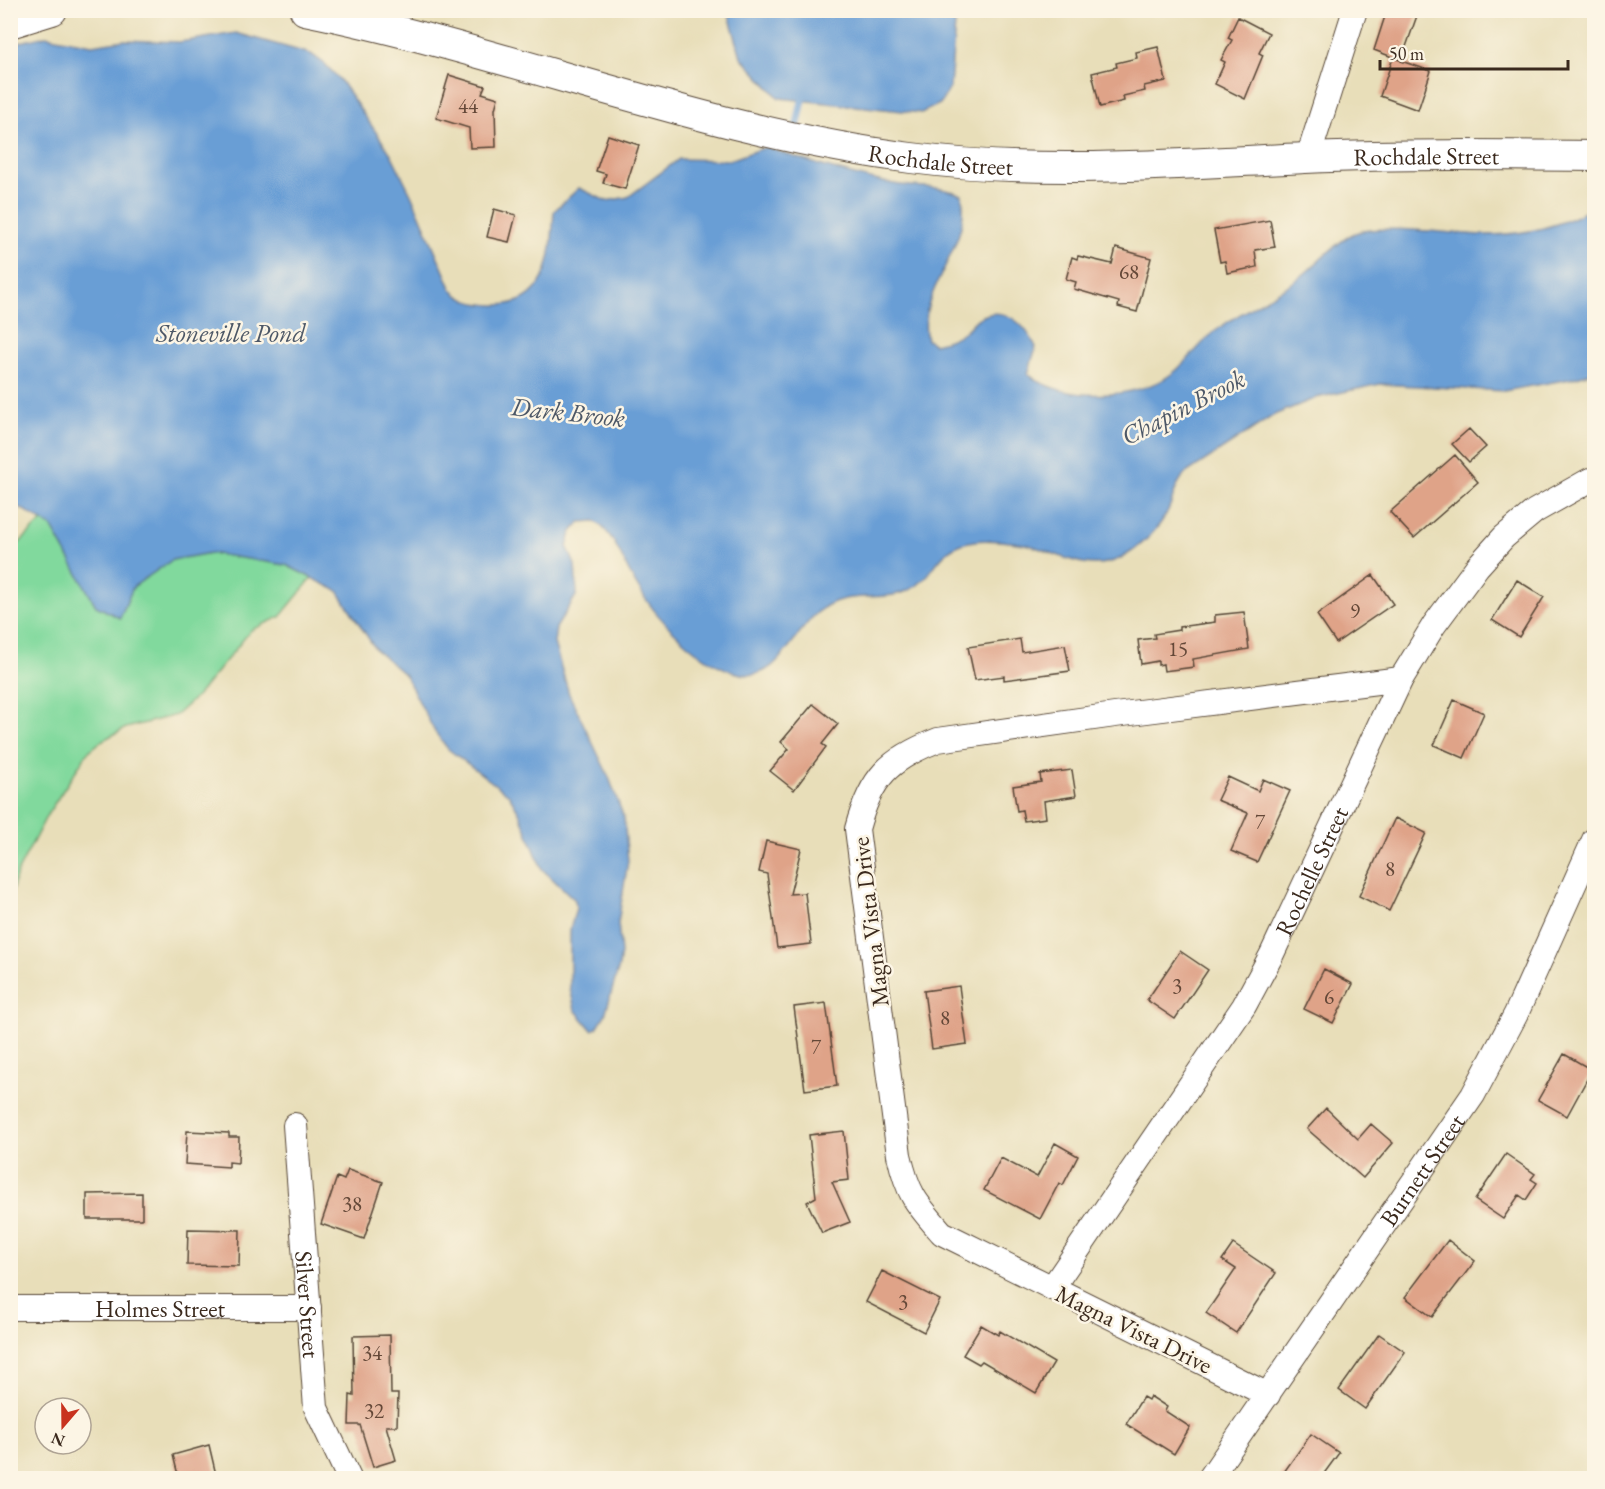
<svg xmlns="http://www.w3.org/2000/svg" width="1605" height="1489" font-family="'EB Garamond',serif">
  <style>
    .green { fill: #81d99d; stroke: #5e825e; stroke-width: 1.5 }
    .water { fill: #699ed5; stroke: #52647a; stroke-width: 1.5 }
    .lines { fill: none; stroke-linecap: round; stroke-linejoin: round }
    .stream { stroke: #699ed5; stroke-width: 8 }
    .building { fill: #dfa388 }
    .minor-casing { stroke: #554535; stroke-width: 26 }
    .tertiary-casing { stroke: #554535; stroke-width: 32 }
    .minor { stroke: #fff; stroke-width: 24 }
    .tertiary { stroke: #fff; stroke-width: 30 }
    .labels { text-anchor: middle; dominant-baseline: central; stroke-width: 5; stroke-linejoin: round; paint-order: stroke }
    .number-label { font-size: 21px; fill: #644838 }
    .street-label { font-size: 24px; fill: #3b2a1e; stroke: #fcf5e5 }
    .water-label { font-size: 26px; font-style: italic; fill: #4d5867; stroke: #fcf5e5 }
  </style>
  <rect width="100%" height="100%" fill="#fcf5e5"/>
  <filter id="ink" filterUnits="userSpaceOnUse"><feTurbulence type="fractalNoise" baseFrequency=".0167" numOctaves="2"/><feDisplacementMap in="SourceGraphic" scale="12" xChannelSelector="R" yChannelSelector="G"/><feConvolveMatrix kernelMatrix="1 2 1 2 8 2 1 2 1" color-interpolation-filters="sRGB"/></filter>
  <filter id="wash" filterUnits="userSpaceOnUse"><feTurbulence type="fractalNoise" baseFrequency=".008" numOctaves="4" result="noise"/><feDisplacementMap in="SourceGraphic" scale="24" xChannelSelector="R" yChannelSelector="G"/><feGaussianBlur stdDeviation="1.35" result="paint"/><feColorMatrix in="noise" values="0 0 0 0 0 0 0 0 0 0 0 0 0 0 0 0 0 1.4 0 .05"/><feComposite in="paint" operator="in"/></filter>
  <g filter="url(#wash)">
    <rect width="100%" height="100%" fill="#e8deb9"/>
    <path class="green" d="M 42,521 L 51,526 L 96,606 L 120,618 L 133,587 L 172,560 L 211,553 L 286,565 L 312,578 L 280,617 L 251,630 L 198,695 L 176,715 L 126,728 L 103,740 L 88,752 L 47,815 L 17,873 L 11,895 L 11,551 Z"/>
    <path class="water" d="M 728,11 L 956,11 L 950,88 L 940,104 L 921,113 L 779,98 L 741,57 Z
      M 236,33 L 311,54 L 325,64 L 340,80 L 391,154 L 411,194 L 452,290 C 464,302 476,304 493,305 C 551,307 551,254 554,211 L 579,188 L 606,201 L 628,197 L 679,159 L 730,160 L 766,147 C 808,162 850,176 894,184 C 918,188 940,185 962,195 C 972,249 915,290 927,340 L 934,344 C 945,342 956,338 965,331 C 970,327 974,321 979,318 C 1005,303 1026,326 1036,347 L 1028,374 C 1062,403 1138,400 1173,373 C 1189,361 1201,341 1218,329 C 1242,311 1270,298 1295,281 C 1315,267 1330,247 1351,235 C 1371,222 1458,235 1486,235 C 1524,235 1562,226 1594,207 L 1594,372 L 1570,379 L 1504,391 L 1380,384 L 1316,398 L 1274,415 L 1186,473 C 1175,484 1175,494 1169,508 C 1161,528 1138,550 1119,559 C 1087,573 1062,555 1032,546 C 1020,542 986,539 974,541 C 934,547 938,575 911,589 C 888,602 857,592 832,603 C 796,618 783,683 741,674 C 701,665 656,619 636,584 C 622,562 617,537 595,521 L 580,522 L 571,533 L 567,546 L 575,565 L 577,594 L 556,628 L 554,643 L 569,694 L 608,775 L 624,818 L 628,861 L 618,923 L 621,953 L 619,966 L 605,1015 L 597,1028 L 592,1030 L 575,1010 L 570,988 L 570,930 L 576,908 L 575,900 L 542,869 L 519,812 L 509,795 L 448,749 L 435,732 L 405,675 L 376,650 L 338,591 L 286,565 L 210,553 L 172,560 L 133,587 L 120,618 L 96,606 L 51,526 L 17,506 L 11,492 L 11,44 L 46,36 L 92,45 L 124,40 L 180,42 Z"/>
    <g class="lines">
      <path class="stream" d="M 796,131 L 804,93"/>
    </g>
    <g id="blocks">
      <path class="building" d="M 1387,10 L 1419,10 L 1401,61 L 1431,71 L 1418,110 L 1380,96 L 1393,58 L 1400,60 L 1374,50 Z
        M 1238,17 L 1269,33 L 1259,53 L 1263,55 L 1245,99 L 1215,84 L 1225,62 L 1221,60 L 1232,40 L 1228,38 Z
        M 1158,47 L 1166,81 L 1144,86 L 1145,91 L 1123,96 L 1124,101 L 1100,107 L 1092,73 L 1117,67 L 1116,63 L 1137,58 L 1136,52 Z
        M 449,75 L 485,86 L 482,93 L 498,98 L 495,109 L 496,147 L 470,148 L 469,128 L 436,118 Z
        M 608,135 L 639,145 L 625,189 L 603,183 L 606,174 L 596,171 Z
        M 494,209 L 516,215 L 509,242 L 487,237 Z
        M 1270,220 L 1275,247 L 1255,250 L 1257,267 L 1227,273 L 1225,261 L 1220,262 L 1214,230 Z
        M 1116,248 L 1151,258 L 1137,312 L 1118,307 L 1119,302 L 1074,289 L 1076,282 L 1066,279 L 1072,257 L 1077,259 L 1078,256 L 1112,264 Z
        M 1469,429 L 1486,447 L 1469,462 L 1452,444 Z
        M 1455,455 L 1478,482 L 1414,538 L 1390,512 Z
        M 1373,575 L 1393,604 L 1336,643 L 1317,615 Z
        M 1517,580 L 1544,597 L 1519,637 L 1492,620 Z
        M 1244,612 L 1249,649 L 1193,659 L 1194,667 L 1164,671 L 1163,664 L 1158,665 L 1158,661 L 1141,664 L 1138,640 L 1155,638 L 1154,634 L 1179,630 L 1179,627 L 1215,622 L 1215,615 Z
        M 1020,639 L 1022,652 L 1065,645 L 1070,671 L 1004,680 L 1004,676 L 975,680 L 968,647 Z
        M 1454,700 L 1484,713 L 1464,758 L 1434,745 Z
        M 813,704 L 838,724 L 822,744 L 826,747 L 794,790 L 770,771 L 789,749 L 781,742 Z
        M 1072,770 L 1076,796 L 1044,801 L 1046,818 L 1024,821 L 1022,810 L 1017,811 L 1013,786 L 1041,782 L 1040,774 Z
        M 1228,777 L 1258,791 L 1263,779 L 1290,791 L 1257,862 L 1231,851 L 1248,813 L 1217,800 Z
        M 1395,818 L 1426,833 L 1389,911 L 1359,896 Z
        M 766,841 L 801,849 L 790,894 L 805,893 L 811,944 L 777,948 L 767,874 L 759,872 Z
        M 1180,951 L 1208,970 L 1175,1019 L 1147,1000 Z
        M 1324,969 L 1353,984 L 1333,1023 L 1304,1009 Z
        M 959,986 L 967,1044 L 932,1049 L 924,991 Z
        M 826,1003 L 837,1086 L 805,1090 L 794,1007 Z
        M 1564,1054 L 1592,1070 L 1567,1116 L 1538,1100 Z
        M 1326,1108 L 1358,1139 L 1371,1124 L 1393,1143 L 1363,1178 L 1307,1129 Z
        M 187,1131 L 229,1133 L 229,1137 L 239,1137 L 238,1163 L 229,1162 L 229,1167 L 185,1164 Z
        M 844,1131 L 849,1180 L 832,1182 L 850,1222 L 822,1233 L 807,1202 L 816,1197 L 809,1135 Z
        M 1055,1143 L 1078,1156 L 1063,1185 L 1059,1183 L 1040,1219 L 984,1190 L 1001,1158 L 1037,1177 Z
        M 1506,1154 L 1535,1174 L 1531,1179 L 1537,1183 L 1526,1200 L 1519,1195 L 1503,1219 L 1475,1200 Z
        M 348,1170 L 383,1182 L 364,1239 L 321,1224 L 337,1177 L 344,1180 Z
        M 142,1193 L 142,1219 L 87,1219 L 87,1194 Z
        M 188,1229 L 240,1230 L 239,1266 L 187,1265 Z
        M 1448,1240 L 1475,1261 L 1432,1317 L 1405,1297 Z
        M 1233,1244 L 1276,1273 L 1236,1333 L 1206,1313 L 1236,1269 L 1222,1260 Z
        M 882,1271 L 940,1300 L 924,1332 L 866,1302 Z
        M 981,1325 L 998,1335 L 1000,1331 L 1054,1363 L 1036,1393 L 982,1361 L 979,1364 L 963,1355 Z
        M 1379,1334 L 1405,1352 L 1365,1409 L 1339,1390 Z
        M 390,1335 L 391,1394 L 398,1394 L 397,1426 L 386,1426 L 396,1460 L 373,1467 L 360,1425 L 349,1425 L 350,1395 L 354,1396 L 353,1336 Z
        M 1150,1396 L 1167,1407 L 1165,1411 L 1190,1427 L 1174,1454 L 1126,1424 L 1143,1397 L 1148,1400 Z
        M 1311,1434 L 1339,1453 L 1320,1479 L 1279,1479 Z
        M 209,1445 L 217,1479 L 179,1479 L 173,1455 Z"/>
    </g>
  </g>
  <g filter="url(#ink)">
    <use href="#blocks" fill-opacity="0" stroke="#554535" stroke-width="1.5"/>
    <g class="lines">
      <defs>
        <g id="minor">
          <path d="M 1308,158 L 1355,10"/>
          <path id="s1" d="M 295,1125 L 316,1408 L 349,1478"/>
          <path id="s2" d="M 1052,1288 L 1244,1006 L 1271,956 L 1401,679 L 1434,625 L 1477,567 L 1504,537 L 1535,511 L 1590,480"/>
          <path id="s3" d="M 10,1308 L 309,1308"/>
          <path d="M 1268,1395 L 942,1233 C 916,1203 908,1195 899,1155 L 857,829 C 871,777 889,759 938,740 L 1115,715 L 1401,679"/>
          <path id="s4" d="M 1210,1478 L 1473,1095 L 1516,1014 L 1594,840"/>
        </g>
        <g id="tertiary">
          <path id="s5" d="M 305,10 C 509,51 705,132 911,158 C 1041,175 1175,164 1305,158 C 1402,154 1498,155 1594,156"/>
          <path d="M 10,23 L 52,10"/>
        </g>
      </defs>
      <use href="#minor" class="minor-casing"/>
      <use href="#tertiary" class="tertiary-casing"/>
      <use href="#minor" class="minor"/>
      <use href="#tertiary" class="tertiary"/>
    </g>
  </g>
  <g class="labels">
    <g class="number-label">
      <text x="468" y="105">44</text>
      <text x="1129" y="271">68</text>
      <text x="1355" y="610">9</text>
      <text x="1178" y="648">15</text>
      <text x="1260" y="821">7</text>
      <text x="1390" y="868">8</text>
      <text x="1177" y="985">3</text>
      <text x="1329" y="996">6</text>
      <text x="945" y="1017">8</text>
      <text x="816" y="1046">7</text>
      <text x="352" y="1203">38</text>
      <text x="903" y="1301">3</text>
      <text x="372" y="1352">34</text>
      <text x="374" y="1410">32</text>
    </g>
    <g class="street-label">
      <text stroke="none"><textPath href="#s5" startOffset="1140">Rochdale Street</textPath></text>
      <text stroke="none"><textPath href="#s5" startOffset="654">Rochdale Street</textPath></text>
      <text stroke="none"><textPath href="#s2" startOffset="492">Rochelle Street</textPath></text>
      <text transform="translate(870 922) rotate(-97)">Magna Vista Drive</text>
      <text stroke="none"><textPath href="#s4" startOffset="374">Burnett Street</textPath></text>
      <text stroke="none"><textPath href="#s1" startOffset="180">Silver Street</textPath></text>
      <text stroke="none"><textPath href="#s3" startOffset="150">Holmes Street</textPath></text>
      <text transform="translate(1134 1329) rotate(26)">Magna Vista Drive</text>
    </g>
    <g class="water-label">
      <text x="231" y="333">Stoneville Pond</text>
      <text transform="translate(1183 407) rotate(-27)">Chapin Brook</text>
      <text transform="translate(568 412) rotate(6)">Dark Brook</text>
    </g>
  </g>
  <rect width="1605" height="1489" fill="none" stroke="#fcf5e5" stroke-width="36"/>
  <g transform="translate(63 1426) rotate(200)"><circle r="28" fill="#fcf5e5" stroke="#afa495" stroke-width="1.5"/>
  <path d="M0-4.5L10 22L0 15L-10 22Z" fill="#c8321e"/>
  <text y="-9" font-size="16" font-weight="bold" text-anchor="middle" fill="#3b2a1e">N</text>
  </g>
  <path d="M1380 60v9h188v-9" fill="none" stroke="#3b2a1e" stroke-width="3"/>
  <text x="1389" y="60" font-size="18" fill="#3b2a1e" stroke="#fcf5e5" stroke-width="4.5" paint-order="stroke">50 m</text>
</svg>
